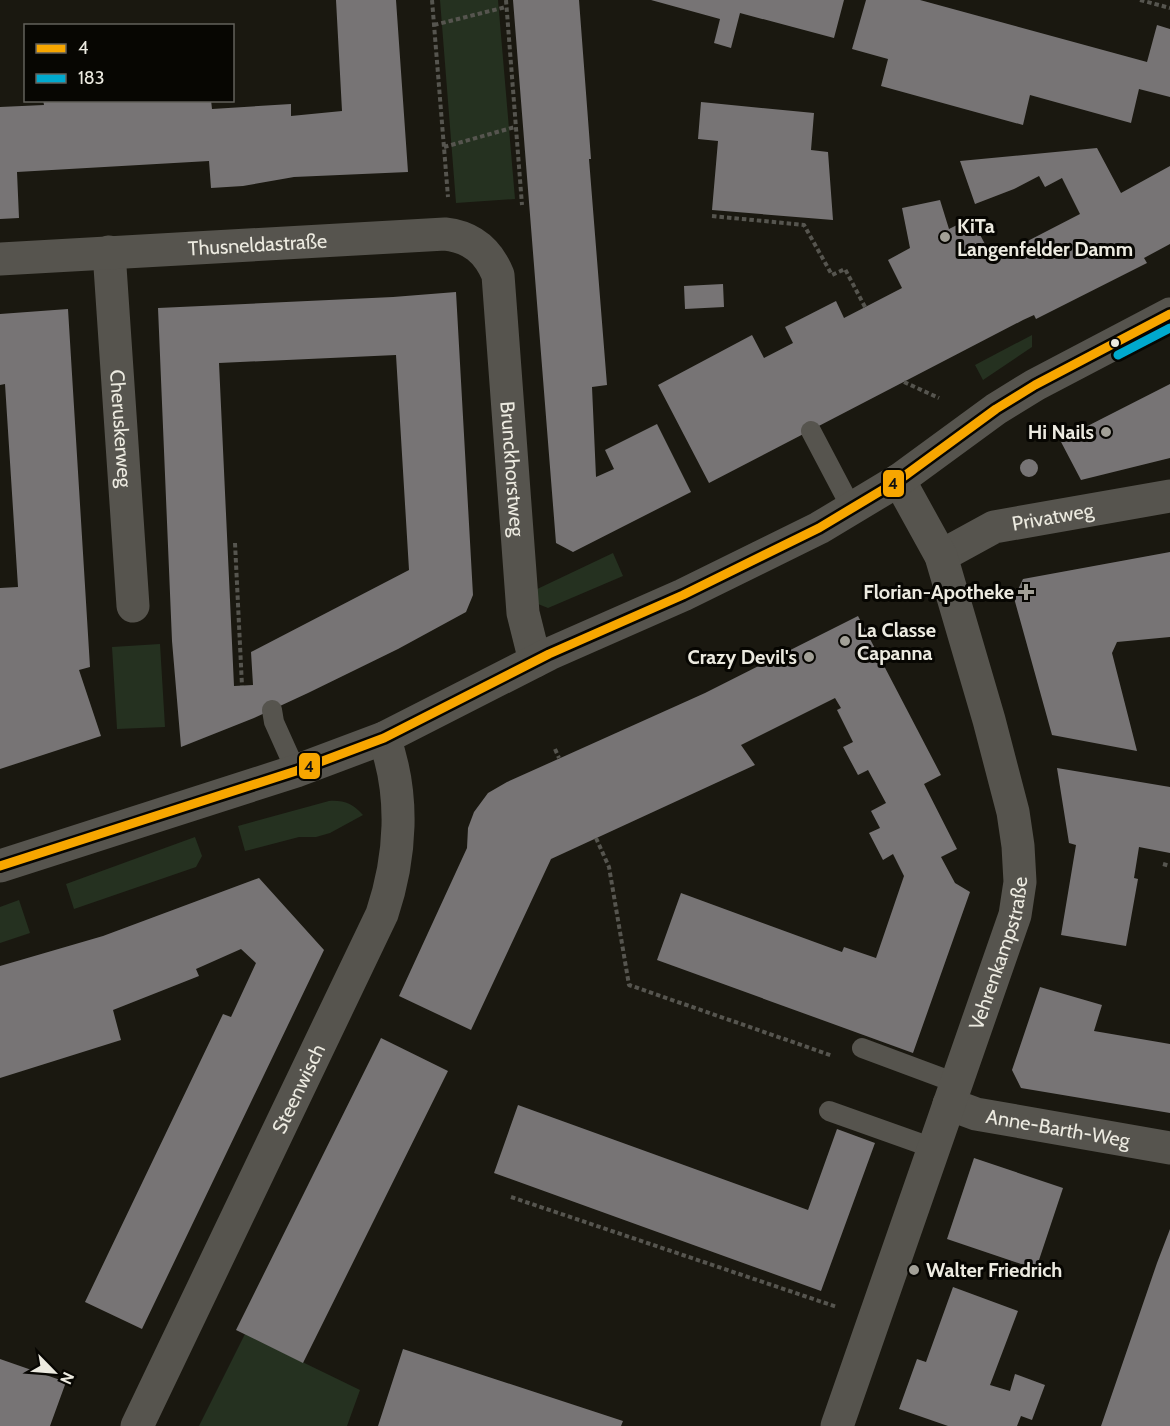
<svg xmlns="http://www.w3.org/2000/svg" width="1170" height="1426" font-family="Cabin,sans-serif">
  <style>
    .green { fill: #253120 }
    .building { fill: #777475; fill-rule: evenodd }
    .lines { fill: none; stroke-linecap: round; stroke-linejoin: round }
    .path { stroke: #56554f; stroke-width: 4; stroke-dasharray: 4.5 3; stroke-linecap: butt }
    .service { stroke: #56544e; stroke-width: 20 }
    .minor { stroke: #56544e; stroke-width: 33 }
    .tertiary { stroke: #56544e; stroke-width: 33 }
    .bus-1-casing { stroke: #070602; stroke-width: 14 }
    .bus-2-casing { stroke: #070602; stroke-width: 14 }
    .bus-1 { stroke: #f7a600; stroke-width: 9 }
    .bus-2 { stroke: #00a9ce; stroke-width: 9 }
    .poi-dot { fill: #a2a097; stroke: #070602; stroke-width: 2 }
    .bus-dot { fill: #eceae0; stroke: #070602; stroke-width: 2 }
    .labels { text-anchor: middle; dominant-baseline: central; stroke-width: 6; stroke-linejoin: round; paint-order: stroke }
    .poi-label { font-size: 20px; font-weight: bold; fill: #eceae0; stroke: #070602; text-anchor: start }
    .street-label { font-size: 20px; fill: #eceae0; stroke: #070602 }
    .line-badge { stroke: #070602; stroke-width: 2 }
    .pale-badge-label { font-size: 16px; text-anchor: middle; font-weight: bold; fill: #111 }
  </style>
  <rect width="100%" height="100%" fill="#1a1810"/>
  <path class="green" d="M 440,0 L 498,0 L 515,199 L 456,203 Z
    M 1032,335 L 1032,347 L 983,380 L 975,365 Z
    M 613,553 L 623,576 L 548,608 L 538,604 L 533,591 Z
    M 160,644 L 165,727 L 117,729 L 112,647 Z
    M 329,801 C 344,800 353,804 363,815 L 330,833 L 316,837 L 299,837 L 245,851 L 238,826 Z
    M 195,837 L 202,856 L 196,867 L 74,909 L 66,884 Z
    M 19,900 L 30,933 L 0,943 L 0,907 Z
    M 245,1334 L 360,1390 L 347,1426 L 199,1426 Z"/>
  <path class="building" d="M 336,0 L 396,0 L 408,172 L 294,177 L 243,186 L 211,188 L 209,161 L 17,172 L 19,218 L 0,219 L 0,107 L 44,105 L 43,100 L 211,100 L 212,109 L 291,104 L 291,116 L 342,111 Z
    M 513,0 L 579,0 L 591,159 L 589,159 L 607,385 L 592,387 L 596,477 L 614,469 L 605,450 L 657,424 L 691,492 L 573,552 L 556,543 Z
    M 651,0 L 844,0 L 834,38 L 740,13 L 731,48 L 714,43 L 720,19 Z
    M 866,0 L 920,0 L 1147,62 L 1157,25 L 1170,29 L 1170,97 L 1139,89 L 1131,123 L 1030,95 L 1023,125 L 881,86 L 888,59 L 852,49 Z
    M 701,102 L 814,113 L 811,150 L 828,152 L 833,220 L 712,210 L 718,141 L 698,139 Z
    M 1097,148 L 1121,193 L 1170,166 L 1170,244 L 1144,258 L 1147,263 L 1036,319 L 1034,315 L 1023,320 L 709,483 L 658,385 L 752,335 L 764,358 L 793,343 L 785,327 L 836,301 L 844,318 L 902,288 L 888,260 L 910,248 L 902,208 L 940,200 L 949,229 L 971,218 L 993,259 L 1080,214 L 1062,178 L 1045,187 L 1039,176 L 1014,189 L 975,204 L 960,161 Z
    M 723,284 L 724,307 L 685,309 L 684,286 Z
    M 456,292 L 473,595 L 466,612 L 398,649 L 308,693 L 254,718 L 181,747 L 172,641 L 158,308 L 393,297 ZM 396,355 L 409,570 L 251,652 L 253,685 L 234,686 L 219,363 Z
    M 68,309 L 90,667 L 79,670 L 101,736 L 0,769 L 0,588 L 18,587 L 5,384 L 0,385 L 0,314 Z
    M 1170,384 L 1170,458 L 1081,480 L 1060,440 Z
    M1020 468a9 9 0 1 1 18 0a9 9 0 1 1-18 0Z
    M 1170,552 L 1170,637 L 1117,642 L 1112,653 L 1137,751 L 1052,735 L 1014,598 L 1023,579 Z
    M 858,616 L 941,775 L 924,784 L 957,849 L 941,857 L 955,883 L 970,892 L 913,1053 L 657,960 L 681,893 L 842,952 L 844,947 L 876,958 L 904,876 L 893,854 L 883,860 L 869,833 L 880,828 L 871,811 L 886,803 L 868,770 L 858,775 L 843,747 L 853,742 L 837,710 L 841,708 L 835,698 L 741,745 L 755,765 L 551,859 L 471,1030 L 399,996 L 467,848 L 468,828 L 474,812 L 488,793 L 507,782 L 705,693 Z
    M 1057,768 L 1170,787 L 1170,853 L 1139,847 L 1134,878 L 1138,879 L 1126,946 L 1061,935 L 1076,845 L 1069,843 Z
    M 259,878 L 324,950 L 142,1329 L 85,1302 L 223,1014 L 231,1017 L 256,963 L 241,949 L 196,969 L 199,976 L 113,1010 L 121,1040 L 0,1078 L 0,966 L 103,936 Z
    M 1040,987 L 1102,1005 L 1094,1031 L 1170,1044 L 1170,1113 L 1021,1088 L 1012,1070 Z
    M 381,1038 L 448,1071 L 303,1363 L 236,1330 Z
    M 518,1105 L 808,1210 L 837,1129 L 875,1143 L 821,1291 L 494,1173 Z
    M 974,1158 L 1063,1188 L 1036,1269 L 947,1239 Z
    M 1170,1229 L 1170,1426 L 1101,1426 L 1157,1263 Z
    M 953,1287 L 1018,1311 L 990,1385 L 1010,1391 L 1015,1374 L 1045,1385 L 1032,1420 L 1021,1416 L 1017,1426 L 948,1426 L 899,1409 L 917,1359 L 926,1362 Z
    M 403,1349 L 623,1421 L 621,1426 L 378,1426 Z
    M 0,1359 L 66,1382 L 50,1426 L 0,1426 Z"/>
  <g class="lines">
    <path class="path" d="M 432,0 L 448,197
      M 506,0 L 522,205
      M 1140,0 L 1170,8
      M 434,25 L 506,7
      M 444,147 L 515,127
      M 712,216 L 804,225 L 832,275 L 845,269 L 865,307
      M 904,382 L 939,398
      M 235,543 L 242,686
      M 555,749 L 559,758
      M 596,838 L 609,867 L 629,985 L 833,1056
      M 1163,864 L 1170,866
      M 511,1197 L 837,1307"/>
    <path class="service" d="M 811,431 L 852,509
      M 272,710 L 274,722 L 296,771
      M 862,1048 L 956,1083
      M 829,1111 L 933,1148"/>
    <g class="minor">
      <path id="s1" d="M 109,252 L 133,606"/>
      <path id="s2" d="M 0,259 L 445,234 C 472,237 488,251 498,275 L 523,613 L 535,661"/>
      <path id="s3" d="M 941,556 L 994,527 L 1170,496"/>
      <path id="s4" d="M 949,1104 L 976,1114 L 1170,1148"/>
      <path id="s5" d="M 837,1426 L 1015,915 L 1020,882 L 1018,846 L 1013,812 L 989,720 L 941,556 L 899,480"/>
    </g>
    <g class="tertiary">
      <path d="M 0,866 L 296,771 L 384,738 L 549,654 L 683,595 L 819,528 L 899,480 L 996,409 L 1035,385 L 1170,314"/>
      <path id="s6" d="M 137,1426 L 382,914 C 401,857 405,795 384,738"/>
    </g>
    <defs>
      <path id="bus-1" d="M 0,866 L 296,771 L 384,738 L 549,654 L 683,595 L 819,528 L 899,480 L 996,409 L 1035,385 L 1170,314"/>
      <path id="bus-2" d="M 1118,355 L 1170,328"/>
    </defs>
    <use href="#bus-1" class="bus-1-casing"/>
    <use href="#bus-2" class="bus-2-casing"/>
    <use href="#bus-1" class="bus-1"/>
    <use href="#bus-2" class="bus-2"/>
  </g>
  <g class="poi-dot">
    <circle cx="945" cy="237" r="6"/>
    <circle cx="1106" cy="432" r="6"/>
    <path d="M1023 583h6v6h6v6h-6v6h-6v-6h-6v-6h6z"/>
    <circle cx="845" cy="641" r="6"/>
    <circle cx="809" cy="657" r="6"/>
    <circle cx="914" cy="1270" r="6"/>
  </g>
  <circle class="bus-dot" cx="1115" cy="343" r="5"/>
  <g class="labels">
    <g class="poi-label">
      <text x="957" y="226">KiTa<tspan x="957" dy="23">Langenfelder Damm</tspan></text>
      <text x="1094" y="432" text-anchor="end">Hi Nails</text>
      <text x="1014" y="592" text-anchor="end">Florian-Apotheke</text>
      <text x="857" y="630">La Classe<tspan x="857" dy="23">Capanna</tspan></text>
      <text x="797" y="657" text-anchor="end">Crazy Devil's</text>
      <text x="926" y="1270">Walter Friedrich</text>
    </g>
    <g class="street-label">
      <text stroke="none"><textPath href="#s2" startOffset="258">Thusneldastraße</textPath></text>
      <text stroke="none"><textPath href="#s1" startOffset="177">Cheruskerweg</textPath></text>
      <text stroke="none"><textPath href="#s2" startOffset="711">Brunckhorstweg</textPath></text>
      <text stroke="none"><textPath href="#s3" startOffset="120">Privatweg</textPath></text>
      <text stroke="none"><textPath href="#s5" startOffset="500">Vehrenkampstraße</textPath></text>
      <text stroke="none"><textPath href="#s6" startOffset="374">Steenwisch</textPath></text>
      <text stroke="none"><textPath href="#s4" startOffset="112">Anne-Barth-Weg</textPath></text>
    </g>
  </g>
  <g class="line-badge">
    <rect x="882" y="469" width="23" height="29" rx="6" fill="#f7a600"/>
    <rect x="298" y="752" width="23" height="28" rx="6" fill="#f7a600"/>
  </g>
  <g class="pale-badge-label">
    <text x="893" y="489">4</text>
    <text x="309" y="772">4</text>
  </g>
  <rect x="24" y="24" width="210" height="78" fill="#070602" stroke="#63615b" stroke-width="1.5"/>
  <rect x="36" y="44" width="30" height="9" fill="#f7a600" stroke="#63615b" stroke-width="1.5"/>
  <text x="78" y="54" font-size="18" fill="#eceae0">4</text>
  <rect x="36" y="74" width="30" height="9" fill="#00a9ce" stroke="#63615b" stroke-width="1.5"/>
  <text x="78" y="84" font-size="18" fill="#eceae0">183</text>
  <g transform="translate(54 1372) rotate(115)" stroke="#070602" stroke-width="4.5" paint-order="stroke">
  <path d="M0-4.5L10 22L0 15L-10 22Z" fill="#eceae0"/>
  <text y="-9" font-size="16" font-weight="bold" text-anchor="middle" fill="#eceae0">N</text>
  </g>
</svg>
